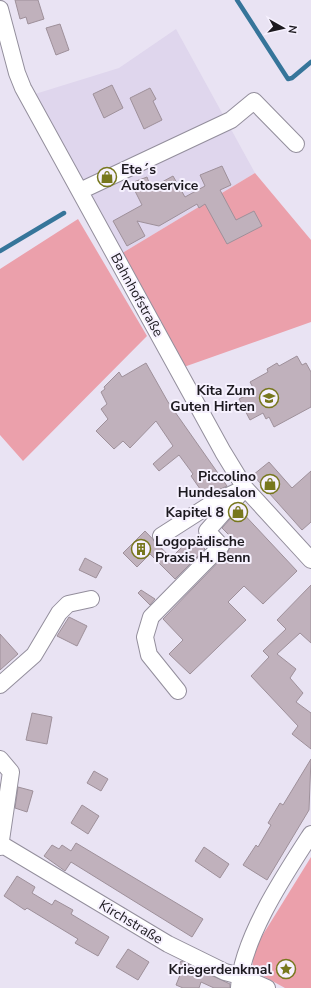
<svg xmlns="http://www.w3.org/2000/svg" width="311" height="988" font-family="'Nunito Sans',sans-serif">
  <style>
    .built { fill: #dfd6ed }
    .green { fill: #eba0ab }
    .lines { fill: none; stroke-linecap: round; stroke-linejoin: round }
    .stream { stroke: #36759a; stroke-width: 4.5 }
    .building { fill: #c0b1bc; stroke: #9e909a }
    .minor-casing { stroke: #938e9c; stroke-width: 18 }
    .minor { stroke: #fff; stroke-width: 16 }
    .labels { text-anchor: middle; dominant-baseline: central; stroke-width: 4; stroke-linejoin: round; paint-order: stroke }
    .poi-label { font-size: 14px; font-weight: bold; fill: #1c191f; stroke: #f6f1fe; text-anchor: end }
    .street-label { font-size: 14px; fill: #1c191f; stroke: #f6f1fe }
  </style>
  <rect width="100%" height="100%" fill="#e9e3f3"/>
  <path class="built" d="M 176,29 L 255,173 L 119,255 L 35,94 L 119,68 Z"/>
  <path class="green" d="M 255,173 L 311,240 L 311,322 L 181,368 L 119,255 Z
    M 78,219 L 147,336 L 23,461 L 0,435 L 0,269 Z
    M 311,857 L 311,988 L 285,988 L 252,970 L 254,949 Z"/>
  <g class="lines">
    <path class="stream" d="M 237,0 L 288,79 L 292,78 L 311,62
      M 0,251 L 64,213"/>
  </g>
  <path class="building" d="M 15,0 L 38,0 L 44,19 L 28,24 L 26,17 L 20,19 Z
    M 60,24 L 69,50 L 56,55 L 46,28 Z
    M 112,85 L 123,108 L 104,118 L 93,94 Z
    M 150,88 L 156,99 L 153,101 L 162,120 L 144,129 L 130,98 Z
    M 222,166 L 231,185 L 220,190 L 236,220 L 254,211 L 262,226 L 227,244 L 205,204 L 199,208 L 197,204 L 159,226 L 137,221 L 145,236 L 127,246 L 113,221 L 142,205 L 131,183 L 147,177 L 151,188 L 173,176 L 185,197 L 205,186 L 200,175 Z
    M 297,356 L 302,365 L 306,363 L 311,372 L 311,407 L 274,427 L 269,417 L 266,419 L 263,413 L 250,420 L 239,399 L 255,391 L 250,382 L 268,372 L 267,369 L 277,363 L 279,366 Z
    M 146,363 L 168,402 L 227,486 L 205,496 L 191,476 L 193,474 L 179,455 L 159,471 L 153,464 L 173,446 L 156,421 L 130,448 L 123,441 L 114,449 L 96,431 L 108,419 L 101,409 L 107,404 L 101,392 L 105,389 L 104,387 L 119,372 L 122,377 Z
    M 269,462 L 292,488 L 311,471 L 311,522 L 302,530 L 253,475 Z
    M 239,509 L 297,571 L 263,604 L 244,586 L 228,602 L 246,620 L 190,674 L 169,654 L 183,640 L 163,619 L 228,552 L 230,546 L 235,541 L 222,528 Z
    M 145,531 L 171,558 L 192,537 L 205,549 L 175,579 L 150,554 L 137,567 L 123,553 Z
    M 85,558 L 102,567 L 96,578 L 79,570 Z
    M 311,585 L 311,643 L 300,633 L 277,654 L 296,669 L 290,678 L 303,693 L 296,702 L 311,713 L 311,749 L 292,734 L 298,726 L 251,676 L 269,657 L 263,651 L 286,629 L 277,620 Z
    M 141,590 L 155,599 L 150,605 L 138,593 Z
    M 69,617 L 87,626 L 77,646 L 57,636 Z
    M 0,634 L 18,654 L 0,670 Z
    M 32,713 L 52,717 L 47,744 L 26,740 Z
    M 311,759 L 309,810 L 267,880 L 243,865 L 256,845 L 258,847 L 271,825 L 268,823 L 280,803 L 283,805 Z
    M 94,771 L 108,779 L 101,791 L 87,783 Z
    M 18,787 L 33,791 L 27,812 L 15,808 Z
    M 82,805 L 99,816 L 88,834 L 71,823 Z
    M 76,843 L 203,919 L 192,937 L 71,862 L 65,871 L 44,856 L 52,845 L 59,849 L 62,845 L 71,851 Z
    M 204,847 L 229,864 L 220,878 L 195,861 Z
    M 17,876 L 35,887 L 32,893 L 52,905 L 55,900 L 73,910 L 71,914 L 109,937 L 98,956 L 75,943 L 78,939 L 27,908 L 25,910 L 4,896 Z
    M 128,949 L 149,962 L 138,980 L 116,967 Z
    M 181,961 L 230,984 L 230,988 L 214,988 L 201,982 L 199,988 L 183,988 L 176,985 L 180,975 L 175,972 Z"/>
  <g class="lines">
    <defs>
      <path id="minor" d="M 0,9 L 17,73 L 23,88 L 223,452 L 245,488 L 311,560
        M 80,191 L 231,120 L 254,101 L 296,144
        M 161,536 L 211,504 L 245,488 L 207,531 L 221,546 L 151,617 L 145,637 L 149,655 L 178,691
        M 0,685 L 34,655 L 59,613 L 68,604 L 91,599
        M 0,759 L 11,772 L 0,847
        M 1,844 L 168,944 L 225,972 L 240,976 L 267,988
        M 239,988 C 241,940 285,874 311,834"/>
    </defs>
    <use href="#minor" class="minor-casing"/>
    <use href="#minor" class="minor"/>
  </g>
  <defs>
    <symbol id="shop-ring" viewBox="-11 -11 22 22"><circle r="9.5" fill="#f6f1fe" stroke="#77771d" stroke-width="1.5"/><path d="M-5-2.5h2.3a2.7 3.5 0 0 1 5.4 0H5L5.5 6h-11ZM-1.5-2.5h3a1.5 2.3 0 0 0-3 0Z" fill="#77771d"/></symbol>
    <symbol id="school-ring" viewBox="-11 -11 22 22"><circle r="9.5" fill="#f6f1fe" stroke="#77771d" stroke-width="1.5"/><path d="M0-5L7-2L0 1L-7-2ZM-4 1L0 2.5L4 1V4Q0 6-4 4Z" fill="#77771d"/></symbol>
    <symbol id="building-ring" viewBox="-11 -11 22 22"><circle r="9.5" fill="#f6f1fe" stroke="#77771d" stroke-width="1.5"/><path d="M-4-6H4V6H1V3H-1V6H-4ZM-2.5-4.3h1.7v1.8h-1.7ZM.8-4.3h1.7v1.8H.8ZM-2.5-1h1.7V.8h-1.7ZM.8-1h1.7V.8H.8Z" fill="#77771d"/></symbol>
    <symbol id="sight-ring" viewBox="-11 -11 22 22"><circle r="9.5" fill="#f6f1fe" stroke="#77771d" stroke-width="1.5"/><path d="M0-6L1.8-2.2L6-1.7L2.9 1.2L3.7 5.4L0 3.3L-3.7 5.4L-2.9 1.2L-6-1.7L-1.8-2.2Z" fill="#77771d"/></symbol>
  </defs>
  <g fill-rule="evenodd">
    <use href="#shop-ring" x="96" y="166" width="22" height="22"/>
    <use href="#school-ring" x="258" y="387" width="22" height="22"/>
    <use href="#shop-ring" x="259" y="473" width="22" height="22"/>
    <use href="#shop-ring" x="227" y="501" width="22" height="22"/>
    <use href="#building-ring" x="130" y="538" width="22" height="22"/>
    <use href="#sight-ring" x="275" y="958" width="22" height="22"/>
  </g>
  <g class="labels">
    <g class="poi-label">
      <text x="121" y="169" text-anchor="start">Ete´s<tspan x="121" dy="16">Autoservice</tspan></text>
      <text x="255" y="390">Kita Zum<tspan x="255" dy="16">Guten Hirten</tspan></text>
      <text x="256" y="476">Piccolino<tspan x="256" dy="16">Hundesalon</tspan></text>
      <text x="224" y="512">Kapitel 8</text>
      <text x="155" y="541" text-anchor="start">Logopädische<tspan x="155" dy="16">Praxis H. Benn</tspan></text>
      <text x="272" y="969">Kriegerdenkmal</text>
    </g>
    <g class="street-label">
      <text transform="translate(137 295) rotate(61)">Bahnhofstraße</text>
      <text transform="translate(131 922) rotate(31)">Kirchstraße</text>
    </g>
  </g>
  <g transform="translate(283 28) rotate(98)" stroke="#f6f1fe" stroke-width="3" paint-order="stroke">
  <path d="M0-3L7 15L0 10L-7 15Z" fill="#1c191f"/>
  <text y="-6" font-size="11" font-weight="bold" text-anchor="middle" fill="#1c191f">N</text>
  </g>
</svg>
